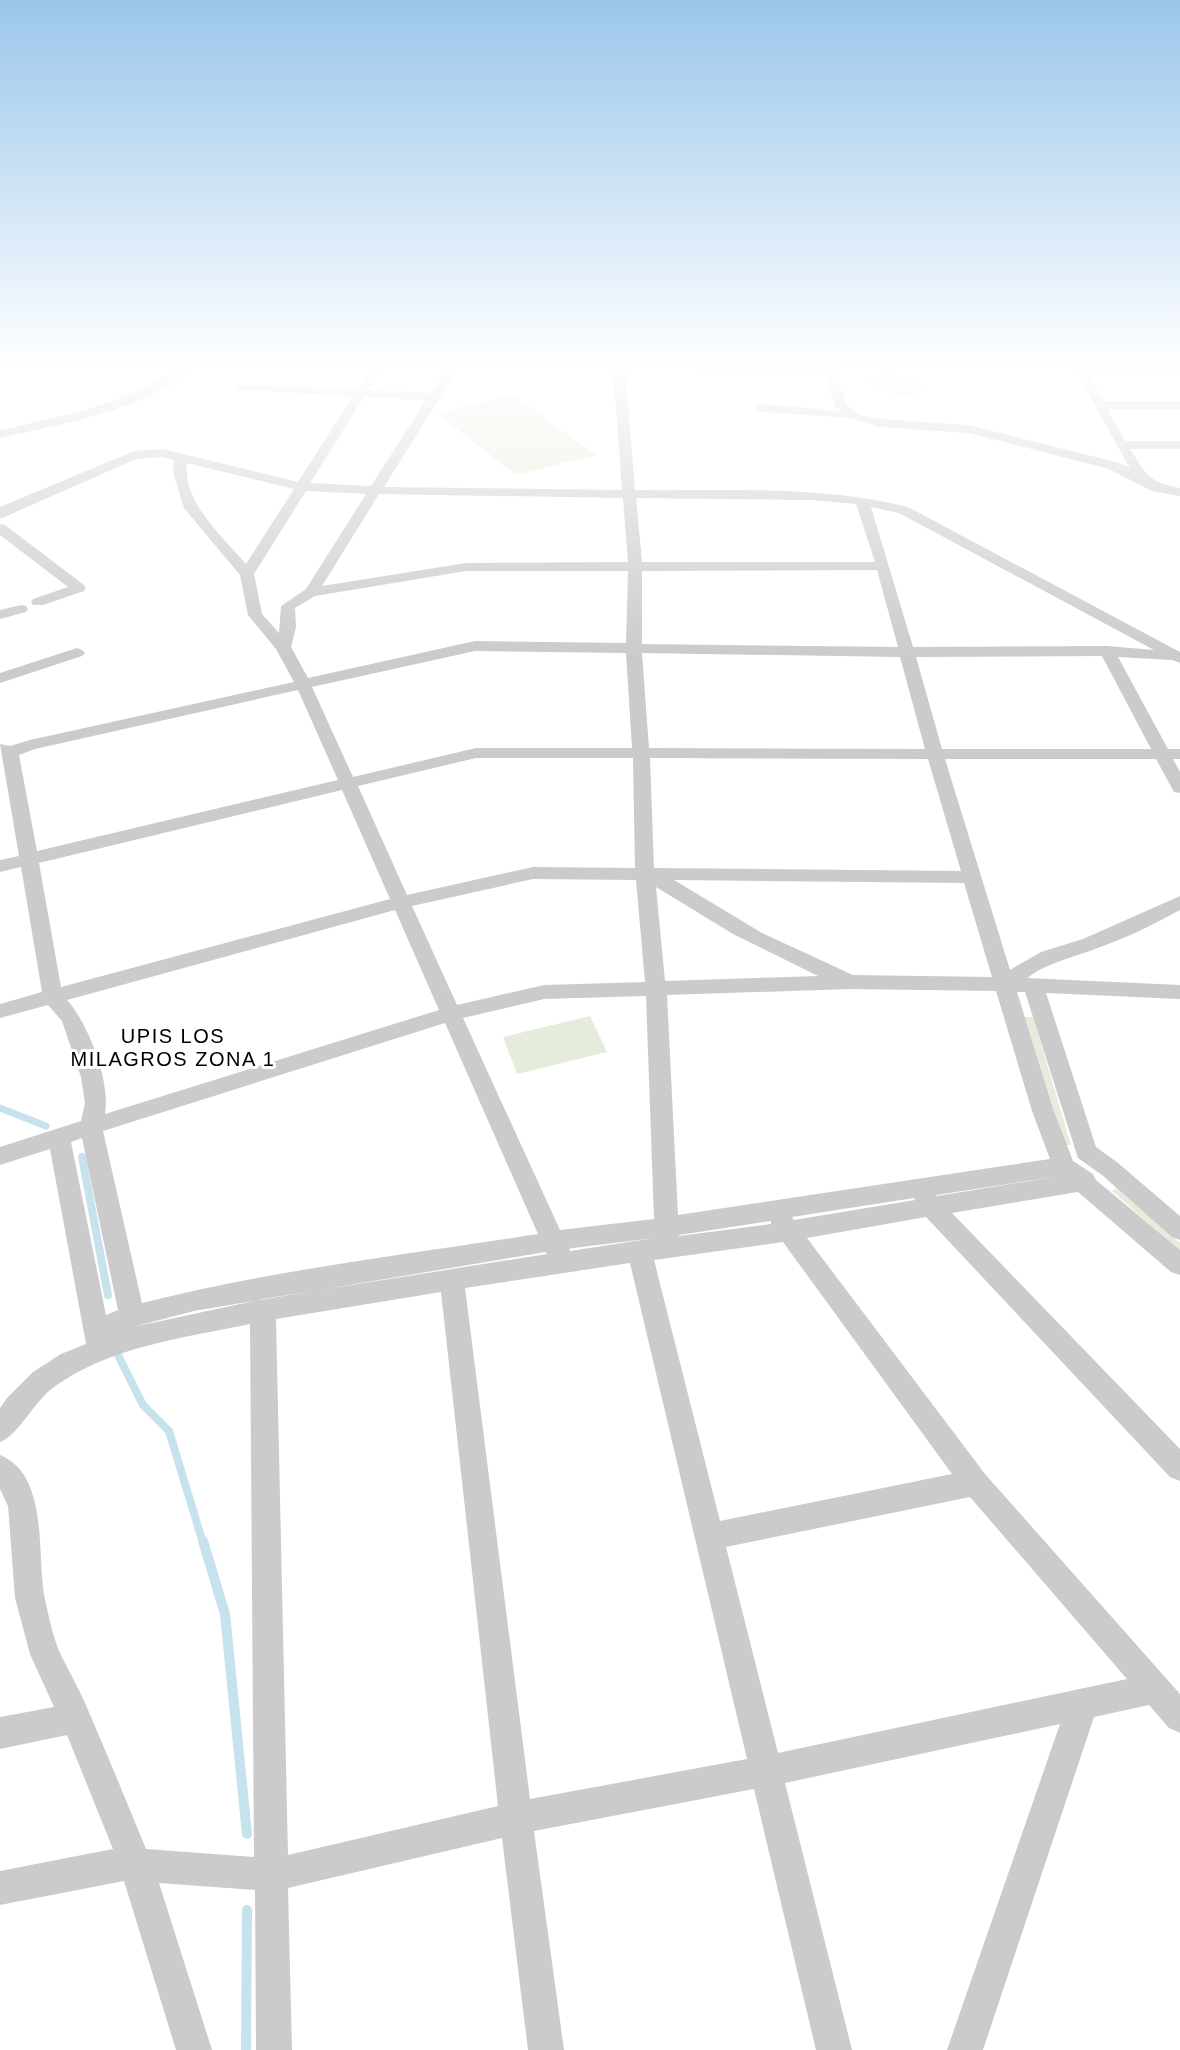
<svg xmlns="http://www.w3.org/2000/svg" width="1180" height="2050" font-family="Helvetica,sans-serif">
  <style>
    .green { fill: #e6ecdb }
    .lines { fill: none; stroke-linecap: round; stroke-linejoin: round }
    .stream-far2 { stroke: #c6e2ec; stroke-width: 7 }
    .stream-far1 { stroke: #c6e2ec; stroke-width: 8 }
    .stream { stroke: #c6e2ec; stroke-width: 10 }
    .street { fill: #cbcbcb; fill-rule: evenodd }
    .labels { text-anchor: middle; dominant-baseline: central; stroke-width: 6; stroke-linejoin: round; paint-order: stroke }
    .neighbourhood-label { font-size: 20px; letter-spacing: 1.5px; fill: #000; stroke: #fff }
  </style>
  <rect width="100%" height="100%" fill="#fff"/>
  <path class="green" d="M 888,372 L 931,387 L 908,398 L 865,383 Z
    M 513,395 L 596,455 L 516,475 L 437,413 Z
    M 590,1016 L 607,1052 L 517,1074 L 503,1037 Z
    M 1025,1017 L 1033,1017 L 1071,1145 L 1065,1145 Z
    M 1117,1188 L 1180,1243 L 1180,1251 L 1112,1191 Z"/>
  <g class="lines">
    <path class="stream-far2" d="M 0,1108 L 46,1126"/>
    <path class="stream-far1" d="M 82,1157 L 108,1295
      M 118,1355 L 143,1405 L 169,1431 L 203,1543"/>
    <path class="stream" d="M 203,1541 L 225,1614 L 247,1834
      M 246,2050 L 247,1910"/>
    <path class="street" d="M 178,367 L 191,367 C 152,410 55,425 0,438 L 0,430 C 63,416 125,405 178,367 Z
      M 371,367 L 383,367 L 368,390 L 431,393 L 447,367 L 459,367 L 384,487 L 622,490 L 613,367 L 625,367 L 635,490 C 726,491 819,485 908,507 L 1180,652 L 1180,663 L 1172,660 L 1118,657 L 1168,749 L 1180,749 L 1180,759 L 1173,759 L 1180,772 L 1180,793 L 1174,792 L 1156,759 L 945,759 L 1010,970 L 1041,952 L 1083,939 L 1180,896 L 1180,910 C 1153,925 1124,939 1095,949 C 1072,958 1048,962 1027,978 L 1180,985 L 1180,999 L 1046,993 L 1096,1147 L 1118,1163 L 1180,1216 L 1180,1240 L 1172,1237 L 1102,1175 L 1078,1158 L 1025,992 L 1017,992 L 1054,1111 L 1073,1161 L 1093,1174 L 1096,1180 L 1180,1250 L 1180,1275 L 1171,1272 L 1078,1192 L 952,1213 L 1180,1449 L 1180,1481 L 1170,1477 L 926,1217 L 807,1238 L 985,1474 L 1180,1694 L 1180,1733 L 1169,1728 L 1149,1705 L 1094,1717 L 983,2050 L 947,2050 L 1060,1724 L 785,1783 L 852,2050 L 816,2050 L 754,1789 L 534,1831 L 564,2050 L 528,2050 L 502,1838 L 288,1888 L 292,2050 L 256,2050 L 255,1890 L 159,1883 L 212,2050 L 176,2050 L 124,1881 L 0,1905 L 0,1871 L 113,1849 L 67,1735 L 0,1749 L 0,1717 L 54,1707 L 30,1654 L 15,1598 L 8,1506 L 0,1489 L 0,1455 C 50,1475 36,1557 45,1600 C 49,1617 53,1637 60,1653 C 69,1672 80,1690 88,1710 C 108,1756 127,1803 146,1849 L 254,1857 L 250,1324 C 184,1338 111,1346 54,1387 C 35,1400 18,1436 0,1442 L 0,1408 L 7,1398 L 33,1372 L 61,1354 L 86,1344 L 50,1149 L 0,1165 L 0,1147 L 81,1121 L 85,1103 L 81,1077 L 62,1021 L 48,1005 L 0,1018 L 0,1004 L 42,992 L 21,867 L 0,872 L 0,860 L 19,856 L 0,744 L 10,746 L 30,740 L 294,682 L 276,649 L 248,615 L 240,575 L 184,508 L 173,472 L 174,460 L 163,457 L 136,459 L 0,519 L 0,507 L 134,451 L 163,449 L 298,482 L 353,396 L 239,390 L 233,387 L 239,384 L 357,390 ZM 364,397 L 426,400 L 371,486 L 310,483 ZM 187,463 L 294,489 L 246,564 C 223,537 182,502 187,463 ZM 306,491 L 366,494 L 306,589 L 281,606 L 279,633 L 262,614 L 254,574 ZM 379,494 L 623,498 L 628,562 L 466,563 L 322,586 ZM 636,498 L 811,500 L 856,504 L 875,562 L 642,562 ZM 871,507 L 899,513 L 1154,650 L 1107,646 L 913,647 ZM 877,570 L 898,647 L 642,644 L 642,571 ZM 466,571 L 628,571 L 626,643 L 475,641 L 308,678 L 291,647 L 296,627 L 295,608 L 315,596 ZM 475,651 L 626,653 L 632,748 L 476,748 L 353,777 L 312,687 ZM 642,653 L 900,657 L 925,749 L 649,748 ZM 1102,656 L 1151,749 L 942,749 L 916,657 ZM 298,690 L 338,780 L 37,851 L 19,755 L 35,749 ZM 476,758 L 633,758 L 635,868 L 533,867 L 407,895 L 358,786 ZM 650,758 L 928,759 L 961,871 L 654,868 ZM 342,790 L 390,899 L 61,987 L 39,863 ZM 533,879 L 636,880 L 645,982 L 544,985 L 457,1005 L 412,906 ZM 674,880 L 964,883 L 992,977 L 853,975 L 762,933 ZM 656,887 L 733,934 L 818,976 L 665,981 ZM 395,910 L 439,1010 L 105,1114 C 111,1082 88,1023 67,1000 ZM 850,989 L 996,991 L 1032,1111 L 1050,1159 L 678,1215 L 667,995 ZM 646,996 L 654,1219 L 560,1230 L 463,1018 L 544,999 ZM 445,1023 L 538,1234 C 406,1255 271,1270 142,1303 L 103,1131 ZM 82,1138 L 118,1310 L 106,1315 L 71,1142 ZM 1060,1176 L 937,1196 L 936,1195 ZM 914,1198 L 915,1200 L 794,1220 L 792,1217 ZM 771,1221 L 771,1224 L 679,1236 L 679,1235 ZM 655,1238 L 570,1251 L 569,1249 L 573,1248 ZM 783,1242 L 952,1474 L 720,1521 L 654,1260 ZM 546,1252 L 547,1254 L 263,1299 L 133,1327 L 194,1311 ZM 630,1263 L 747,1759 L 530,1799 L 465,1288 ZM 441,1292 L 498,1806 L 288,1855 L 276,1319 ZM 970,1497 L 1127,1679 L 778,1753 L 726,1547 Z
      M 697,367 L 834,367 L 846,404 L 861,415 L 880,419 L 969,425 L 1119,463 L 1130,468 L 1073,367 L 1180,367 L 1180,371 L 1087,371 L 1103,401 L 1180,401 L 1180,409 L 1107,409 L 1125,441 L 1180,441 L 1180,449 L 1130,449 C 1147,475 1148,482 1180,488 L 1180,496 L 1152,491 L 1109,469 L 969,433 L 880,427 L 850,418 L 761,412 L 755,408 L 761,404 L 840,411 L 835,406 L 824,372 L 701,372 L 697,371 Z
      M 0,524 L 5,525 L 84,585 L 86,588 L 84,591 L 43,605 L 33,605 L 31,602 L 33,599 L 68,587 L 0,535 Z
      M 21,605 L 26,606 L 28,609 L 26,612 L 0,619 L 0,610 Z
      M 77,648 L 82,650 L 85,653 L 82,656 L 0,683 L 0,673 Z"/>
  </g>
  <linearGradient id="sky" x2="0" y2="1"><stop stop-color="#9ac6ea"/><stop offset="0.56" stop-color="#fff"/><stop offset="1" stop-color="#fff" stop-opacity="0"/></linearGradient>
  <rect width="1180" height="654" fill="url(#sky)"/>
  <g class="labels">
    <g class="neighbourhood-label">
      <text x="173" y="1036">UPIS LOS<tspan x="173" dy="23">MILAGROS ZONA 1</tspan></text>
    </g>
  </g>
</svg>
